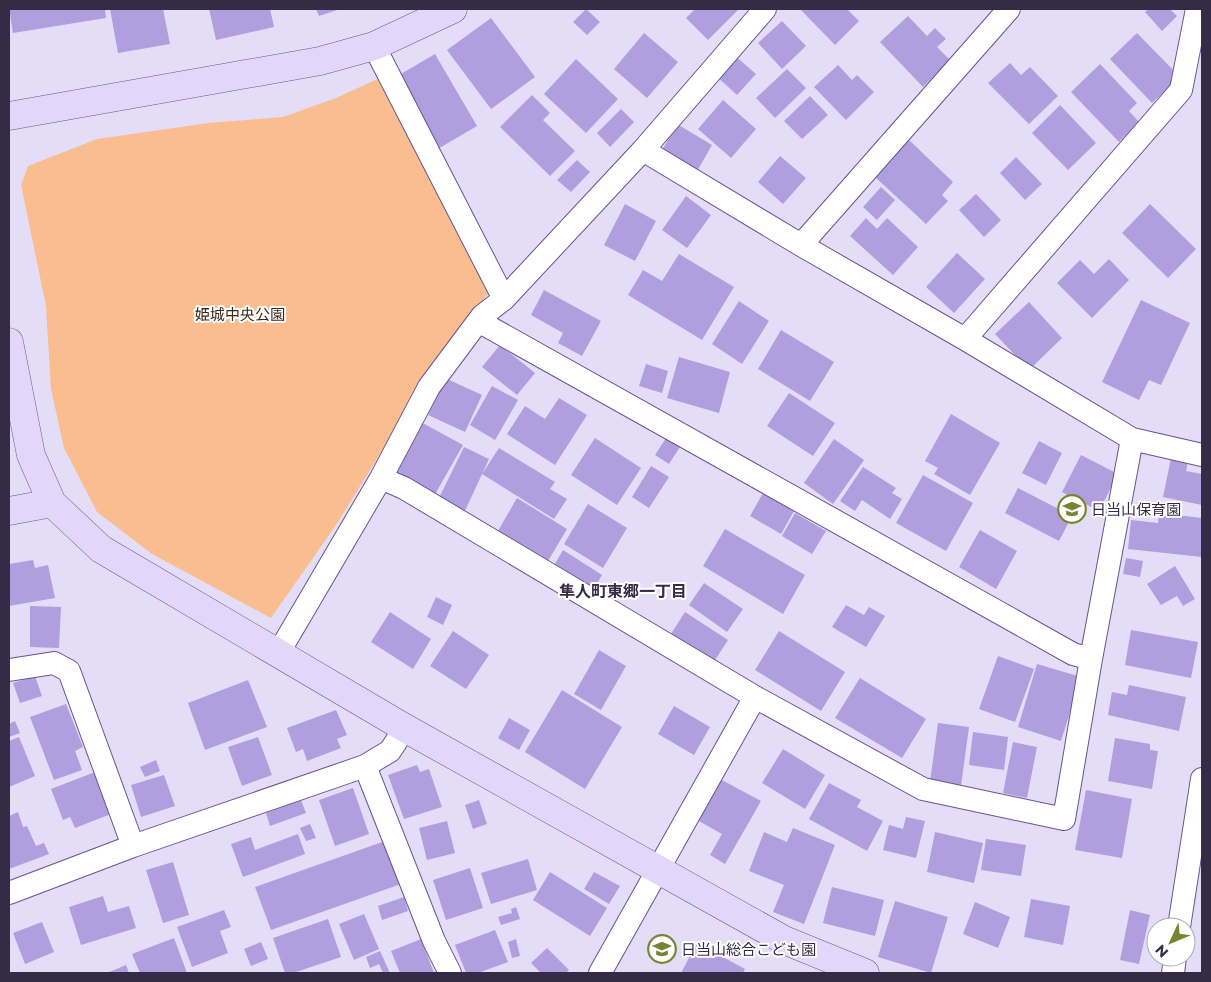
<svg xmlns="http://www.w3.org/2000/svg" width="1211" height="982" font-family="Montserrat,'Noto Sans JP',sans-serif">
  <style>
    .green { fill: #f9bd90 }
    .building { fill: #b19edf }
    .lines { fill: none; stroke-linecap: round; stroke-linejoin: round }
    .street-casing { stroke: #67548f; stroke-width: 24 }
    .secondary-casing { stroke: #67548f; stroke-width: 29 }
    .street { stroke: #fff; stroke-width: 22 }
    .secondary { stroke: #e3d6fa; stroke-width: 28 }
    .labels { text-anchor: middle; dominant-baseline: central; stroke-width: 4; stroke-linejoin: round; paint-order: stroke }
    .park-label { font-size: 15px; fill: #3c2819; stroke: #fff }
    .poi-label { font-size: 15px; fill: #342c46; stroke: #fff; text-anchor: start }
    .neighbourhood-label { font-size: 16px; font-weight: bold; fill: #342c46; stroke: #fff }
  </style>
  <rect width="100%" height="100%" fill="#e4ddf8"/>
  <path class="green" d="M 382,77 L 492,288 L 432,370 L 336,525 L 271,618 L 152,554 L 97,512 L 64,448 L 51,389 L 46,306 L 21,185 L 28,166 L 97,139 L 209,123 L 283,117 L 336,98 Z"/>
  <path class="building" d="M 9,9 L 105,9 L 106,18 L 13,33 Z
    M 110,9 L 163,9 L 170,44 L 118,53 Z
    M 209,9 L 270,9 L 274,27 L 216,40 Z
    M 316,9 L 340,9 L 319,16 Z
    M 586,9 L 600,22 L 587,35 L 573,22 Z
    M 695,9 L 739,9 L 708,40 L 686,18 Z
    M 800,9 L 847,9 L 859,21 L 835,45 Z
    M 1149,9 L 1170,9 L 1177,16 L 1162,31 L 1145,12 Z
    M 908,16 L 927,36 L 935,28 L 946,39 L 937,47 L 950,60 L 923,87 L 880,42 Z
    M 491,18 L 535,77 L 491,109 L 447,50 Z
    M 782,21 L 806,46 L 782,69 L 758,43 Z
    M 644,33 L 678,62 L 647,98 L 614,69 Z
    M 1137,33 L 1180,77 L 1152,103 L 1110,59 Z
    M 435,54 L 477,126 L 436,150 L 394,78 Z
    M 733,54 L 756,74 L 737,95 L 715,75 Z
    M 576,59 L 618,99 L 586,133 L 544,94 Z
    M 1010,63 L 1021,75 L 1030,67 L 1058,96 L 1029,124 L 988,83 Z
    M 1100,64 L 1137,103 L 1129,111 L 1139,122 L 1119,142 L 1071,92 Z
    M 838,65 L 852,80 L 857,75 L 874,92 L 846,120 L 814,87 Z
    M 787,69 L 806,88 L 775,118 L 756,98 Z
    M 532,95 L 550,113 L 543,120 L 575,151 L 550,176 L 500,127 Z
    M 810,96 L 828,115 L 802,139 L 784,121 Z
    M 723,100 L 756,129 L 731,158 L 698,129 Z
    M 1060,105 L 1096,143 L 1068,170 L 1032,133 Z
    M 621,109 L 634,122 L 610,147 L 597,133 Z
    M 677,124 L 712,145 L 696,173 L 661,152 Z
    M 909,140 L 953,182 L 942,195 L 948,201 L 926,224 L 875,177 Z
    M 780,156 L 806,178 L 783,204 L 758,182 Z
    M 1016,157 L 1042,184 L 1025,200 L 1000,173 Z
    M 577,160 L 590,172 L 571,192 L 557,180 Z
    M 881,187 L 895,200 L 877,220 L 863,207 Z
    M 976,194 L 1001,220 L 984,237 L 959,210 Z
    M 686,196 L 711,215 L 687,248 L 662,230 Z
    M 625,204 L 656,221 L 635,261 L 604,245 Z
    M 1150,204 L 1196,249 L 1168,278 L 1122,233 Z
    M 866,218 L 877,229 L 887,218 L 918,247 L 893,275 L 850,236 Z
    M 957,253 L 985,279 L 954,313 L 926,287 Z
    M 679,254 L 734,287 L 702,340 L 628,295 L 643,270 L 662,281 Z
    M 1109,259 L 1129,280 L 1092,318 L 1057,283 L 1080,260 L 1094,274 Z
    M 544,290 L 601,321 L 582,356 L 558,343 L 563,333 L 531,315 Z
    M 1141,300 L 1190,323 L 1161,385 L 1149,380 L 1139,400 L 1102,382 Z
    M 739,301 L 769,321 L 742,364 L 712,344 Z
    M 1029,302 L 1062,338 L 1029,370 L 995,334 Z
    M 781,330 L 834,362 L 810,401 L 758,369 Z
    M 500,345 L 535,373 L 517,395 L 482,367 Z
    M 679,357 L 730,372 L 719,413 L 667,398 Z
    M 646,364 L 668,371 L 662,393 L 639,386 Z
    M 445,378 L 482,395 L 465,432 L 428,415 Z
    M 492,386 L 518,400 L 495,440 L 470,425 Z
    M 789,393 L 835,423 L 813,456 L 767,426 Z
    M 559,398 L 587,415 L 555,465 L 507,434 L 525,406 L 545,419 Z
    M 951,414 L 1000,443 L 970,495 L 934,474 L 938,468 L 925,461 Z
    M 419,421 L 463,445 L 433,498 L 390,474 Z
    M 595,438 L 641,468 L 617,505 L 571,475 Z
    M 666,438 L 680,447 L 669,464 L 655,455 Z
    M 834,439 L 864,460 L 833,504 L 804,483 Z
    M 1039,441 L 1062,453 L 1046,485 L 1022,473 Z
    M 464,447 L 489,459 L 464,513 L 438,500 Z
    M 499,448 L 555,482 L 550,489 L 567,499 L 554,519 L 482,474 Z
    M 1081,455 L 1118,474 L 1099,511 L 1062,492 Z
    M 1171,458 L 1188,462 L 1186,471 L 1202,474 L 1202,505 L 1163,497 Z
    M 651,466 L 669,477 L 649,508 L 632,497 Z
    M 863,467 L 896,488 L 892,493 L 902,499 L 890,519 L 862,500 L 855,511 L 840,501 Z
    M 923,475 L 973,503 L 946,551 L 896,523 Z
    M 1018,488 L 1072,516 L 1059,541 L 1005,513 Z
    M 763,493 L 794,511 L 781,534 L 750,516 Z
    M 517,498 L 567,529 L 545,566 L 495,536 Z
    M 588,504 L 627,528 L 603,568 L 564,544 Z
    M 795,513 L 826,531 L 812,554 L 782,536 Z
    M 1159,513 L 1202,518 L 1202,557 L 1128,549 L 1131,520 L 1158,523 Z
    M 725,529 L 805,575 L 783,614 L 703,566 Z
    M 980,530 L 1017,551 L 996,589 L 959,567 Z
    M 563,550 L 602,575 L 591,594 L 552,569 Z
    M 1126,558 L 1143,561 L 1140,577 L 1123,574 Z
    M 33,560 L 35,568 L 48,565 L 55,598 L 9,606 L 9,564 Z
    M 1175,566 L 1195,599 L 1183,606 L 1177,596 L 1161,605 L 1147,584 Z
    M 704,583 L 743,609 L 727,632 L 689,605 Z
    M 436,597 L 452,605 L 443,625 L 427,617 Z
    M 846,605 L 864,615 L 869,607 L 885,616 L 866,647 L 832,627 Z
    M 30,606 L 61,607 L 59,648 L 30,647 Z
    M 390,612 L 431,639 L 413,669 L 371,642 Z
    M 685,612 L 728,640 L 712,665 L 669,637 Z
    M 1131,630 L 1198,642 L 1191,678 L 1125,665 Z
    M 453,631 L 489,655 L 466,689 L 430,666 Z
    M 779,631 L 845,672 L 821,711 L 755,670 Z
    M 599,650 L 626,666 L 601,710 L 574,694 Z
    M 998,656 L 1034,669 L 1015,722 L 979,709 Z
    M 1037,664 L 1081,677 L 1061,741 L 1018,727 Z
    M 35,676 L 42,696 L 20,703 L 13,683 Z
    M 860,678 L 926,719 L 902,758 L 835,718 Z
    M 248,680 L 267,727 L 205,750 L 188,703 Z
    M 1129,685 L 1186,697 L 1179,731 L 1108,715 L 1112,692 L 1127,695 Z
    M 562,690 L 622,727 L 585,789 L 525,752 Z
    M 66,704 L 83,747 L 75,751 L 82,770 L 54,780 L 30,717 Z
    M 674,706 L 710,727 L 694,755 L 658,734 Z
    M 336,710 L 347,735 L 337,739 L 341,748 L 307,761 L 303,749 L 296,752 L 287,728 Z
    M 509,718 L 530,730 L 519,750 L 498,738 Z
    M 15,721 L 20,733 L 9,737 L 9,724 Z
    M 938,723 L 969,727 L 961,786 L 930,782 Z
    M 973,732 L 1008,737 L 1004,770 L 969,765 Z
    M 19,737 L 35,776 L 9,787 L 9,741 Z
    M 258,737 L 272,775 L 242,786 L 228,747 Z
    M 1115,738 L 1150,744 L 1150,750 L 1158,751 L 1152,789 L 1108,781 Z
    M 1013,742 L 1037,747 L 1027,798 L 1003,793 Z
    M 783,749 L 825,775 L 805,809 L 762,783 Z
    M 156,760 L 160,771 L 145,777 L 140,767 Z
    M 417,765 L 420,772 L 429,769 L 442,807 L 404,819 L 388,775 Z
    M 95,772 L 111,814 L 75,828 L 70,817 L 63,820 L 51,789 Z
    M 164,775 L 175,806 L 141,817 L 131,785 Z
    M 720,779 L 761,801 L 725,864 L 710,855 L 722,834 L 697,820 Z
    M 829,783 L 861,800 L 857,807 L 883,821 L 867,851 L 809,819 Z
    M 353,788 L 369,834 L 335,846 L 319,800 Z
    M 1086,790 L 1132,799 L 1122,858 L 1075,850 Z
    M 301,800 L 306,813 L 270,826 L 266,813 Z
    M 479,800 L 487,824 L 473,829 L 465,805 Z
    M 18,812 L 23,827 L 27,826 L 36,846 L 44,843 L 49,854 L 9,869 L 9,816 Z
    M 906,817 L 925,821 L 916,858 L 883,850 L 889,825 L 903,829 Z
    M 447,821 L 455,853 L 427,860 L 419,828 Z
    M 310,824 L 316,838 L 306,841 L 300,828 Z
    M 793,828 L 835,845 L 804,924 L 773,912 L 784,885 L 749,871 L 764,832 L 787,842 Z
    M 935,832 L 983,843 L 974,883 L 927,872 Z
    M 298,834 L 305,854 L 243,877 L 231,844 L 251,837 L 255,850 Z
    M 986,839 L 1026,845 L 1021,876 L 981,870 Z
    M 385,841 L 401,884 L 271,930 L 255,887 Z
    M 528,859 L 537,890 L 491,904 L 481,873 Z
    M 173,862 L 189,915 L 163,923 L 146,870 Z
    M 470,868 L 483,908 L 446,920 L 433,880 Z
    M 550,872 L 607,908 L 590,936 L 533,900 Z
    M 594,872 L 620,886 L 609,904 L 584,889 Z
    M 832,887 L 884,900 L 875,936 L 823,923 Z
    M 103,896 L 108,912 L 129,906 L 136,928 L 81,945 L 69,907 Z
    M 404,897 L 408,911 L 382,920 L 378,906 Z
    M 1031,899 L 1070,906 L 1063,945 L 1024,937 Z
    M 895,901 L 948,917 L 931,973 L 878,957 Z
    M 975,902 L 1010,917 L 998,948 L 963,934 Z
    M 516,907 L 520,919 L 501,925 L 498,917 L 512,913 L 511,909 Z
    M 224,910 L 231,927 L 220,931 L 228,953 L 192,967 L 177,927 Z
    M 1130,910 L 1150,915 L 1139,964 L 1120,960 Z
    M 364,914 L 379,949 L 354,960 L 339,924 Z
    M 328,919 L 341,957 L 293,973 L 285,973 L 273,938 Z
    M 42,922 L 54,952 L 25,964 L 13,933 Z
    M 495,930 L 508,962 L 478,973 L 466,973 L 455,945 Z
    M 174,938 L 187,973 L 140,973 L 132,954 Z
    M 421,939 L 434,973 L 400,973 L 391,951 Z
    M 516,939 L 520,956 L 512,958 L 508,942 Z
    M 261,942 L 268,959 L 251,966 L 244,949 Z
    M 697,943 L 745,969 L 743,973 L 681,973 Z
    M 547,948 L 569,970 L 566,973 L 541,973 L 531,963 Z
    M 380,951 L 390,973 L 383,973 L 379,964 L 370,968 L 366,957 Z
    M 126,965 L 129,973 L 107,973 Z"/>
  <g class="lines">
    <defs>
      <path id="street" d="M 374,46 L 504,299
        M 643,150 L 765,9
        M 801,245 L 1009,9
        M 482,316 L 480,322 L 1073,654 L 1091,659
        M 965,339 L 1181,90 L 1197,9
        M 381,478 L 404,488 L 755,697 L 923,789 L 1064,819 L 1091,659 L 1132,439
        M 279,652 L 381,478 L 429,387 L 482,316 L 504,299 L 643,150 L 801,245 L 965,339 L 1132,439 L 1202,455
        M 9,670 L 54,663 L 69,671 L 133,846
        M 365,766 L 434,941 L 450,973
        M 9,893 L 133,846 L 365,766 L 390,751 L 405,728
        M 1179,927 L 1202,779
        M 600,973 L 755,697
        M 1173,973 L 1175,957"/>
      <path id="secondary" d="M 9,116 L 320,61 L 374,46 L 453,9
        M 9,342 L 31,455 L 52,503 L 101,549 L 405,728 L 784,940 L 865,973
        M 9,511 L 52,503"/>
    </defs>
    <use href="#street" class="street-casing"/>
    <use href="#secondary" class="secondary-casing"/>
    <use href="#street" class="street"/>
    <use href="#secondary" class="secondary"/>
  </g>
  <defs>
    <symbol id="school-ring" viewBox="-11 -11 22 22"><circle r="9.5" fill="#fff" stroke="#778533" stroke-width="1.5"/><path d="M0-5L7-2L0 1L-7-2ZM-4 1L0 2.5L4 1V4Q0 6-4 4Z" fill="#778533"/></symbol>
  </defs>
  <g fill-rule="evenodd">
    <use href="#school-ring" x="1056" y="493" width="32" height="32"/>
    <use href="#school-ring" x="646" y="933" width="32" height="32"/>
  </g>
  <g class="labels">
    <g class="park-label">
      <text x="240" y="314">姫城中央公園</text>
    </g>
    <g class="poi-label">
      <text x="1091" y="509">日当山保育園</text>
      <text x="681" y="949">日当山総合こども園</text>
    </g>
    <g class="neighbourhood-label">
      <text x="623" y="591">隼人町東郷一丁目</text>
    </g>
  </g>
  <rect width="1211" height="982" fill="none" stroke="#342c46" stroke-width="20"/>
  <g transform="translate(1171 942) rotate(226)"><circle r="24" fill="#ffffff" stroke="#aeabb5"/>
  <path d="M0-4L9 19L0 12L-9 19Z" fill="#778533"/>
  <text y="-8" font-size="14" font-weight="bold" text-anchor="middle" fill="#342c46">N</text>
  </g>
</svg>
